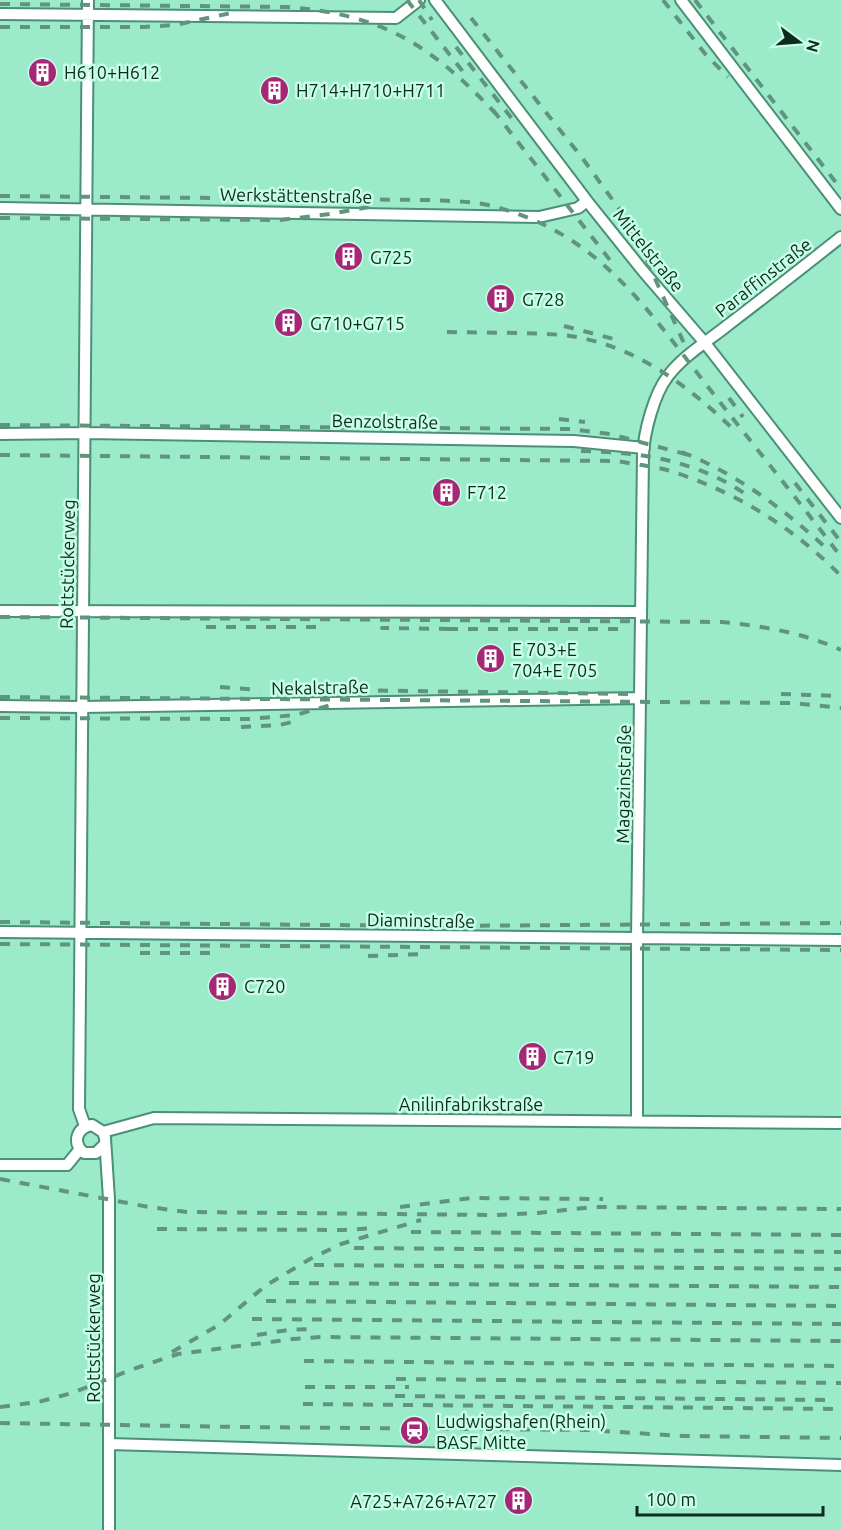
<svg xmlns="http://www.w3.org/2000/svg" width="841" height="1530" font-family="Ubuntu,sans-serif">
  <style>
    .built { fill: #9bebcb }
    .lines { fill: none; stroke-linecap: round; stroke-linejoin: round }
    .minor-casing { stroke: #4b9076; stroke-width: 14 }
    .minor { stroke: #fff; stroke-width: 10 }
    .rail { stroke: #61947f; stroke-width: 4; stroke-dasharray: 10 10; stroke-linecap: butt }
    .labels { text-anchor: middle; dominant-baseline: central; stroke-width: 5; stroke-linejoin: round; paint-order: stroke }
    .poi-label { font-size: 18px; fill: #0e2b20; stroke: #c6fee6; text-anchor: start }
    .street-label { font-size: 18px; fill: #0e2b20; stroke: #c6fee6 }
  </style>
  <rect width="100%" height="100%" fill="#adf4d7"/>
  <path class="built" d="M 0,0 L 841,0 L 841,1530 L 0,1530 Z"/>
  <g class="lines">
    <defs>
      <path id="minor" d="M 435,0 L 587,201 L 643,271 L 705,343 L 841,518
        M 681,0 L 841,209
        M 0,14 L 396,18 L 419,0
        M 0,208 L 539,217 L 578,208 L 587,201
        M 0,434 L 86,433 L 574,441 L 644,448
        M 0,611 L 641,612
        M 0,706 L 82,707 L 640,698
        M 0,932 L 841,940
        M 637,1120 L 637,939 L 643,455 C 644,432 654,394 668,376 C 683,356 708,341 728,325 C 766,296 803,267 841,237
        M 85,1126 L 79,1109 L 88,0
        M 103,1132 L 154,1118 L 841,1123
        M 104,1145 L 96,1153 L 84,1153 C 72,1143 76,1128 92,1125 L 103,1132 L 105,1138 L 109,1199 L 109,1530
        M 0,1165 L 67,1165 L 80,1149
        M 109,1444 L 841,1465"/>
    </defs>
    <use href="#minor" class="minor-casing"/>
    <use href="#minor" class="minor"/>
    <path class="rail" d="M 407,0 L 464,73
      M 419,0 L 432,20
      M 663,0 L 706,55 L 728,77
      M 695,0 L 841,189
      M 0,4 L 286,7 C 384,14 432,46 497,115
      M 471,18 L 583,159 L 625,217 L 640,245 L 687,350
      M 0,27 L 144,27 L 175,25 L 236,12
      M 456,47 L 513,120
      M 493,110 L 613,264
      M 0,196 L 429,200 C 447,201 465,201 483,204 C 596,228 646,308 712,392 C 755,447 799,501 841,557
      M 0,218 L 280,220 L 330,214 L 374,206
      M 564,326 L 614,339
      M 447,332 C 485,333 524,332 562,335 C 630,342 685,383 732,428
      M 729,398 L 743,417
      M 559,419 L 585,422
      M 0,425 L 570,429 L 610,434 L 689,455
      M 581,451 C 640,452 694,460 744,493
      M 682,452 C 736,474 783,508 826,548
      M 0,455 L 617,461 C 633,464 651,466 667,470 C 733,490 793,527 841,576
      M 795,483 L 841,542
      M 0,617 L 722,622 C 763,626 804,633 841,650
      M 206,627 L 320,627
      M 385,628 L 382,628 L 454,629
      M 448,629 L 619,629
      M 220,687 L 260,690
      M 338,690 L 628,694
      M 781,694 L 841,696
      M 0,697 L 793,703 L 841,708
      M 0,718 L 249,719 L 296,715 L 334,704
      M 241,727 L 279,725 L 297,721
      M 0,922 L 439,926 L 841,923
      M 0,944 L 841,950
      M 140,953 L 212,953
      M 368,956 L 425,954
      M 0,1179 L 149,1207 L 187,1212 L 495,1215 L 538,1213 L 593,1207 L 841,1209
      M 400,1207 L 472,1198 L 603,1199
      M 157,1229 L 344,1230 L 377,1228
      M 411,1232 L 841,1235
      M 354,1248 L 841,1252
      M 314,1265 L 841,1269
      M 289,1283 L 841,1287
      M 266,1301 L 841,1306
      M 252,1319 L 841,1324
      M 257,1335 L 288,1330 L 310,1329
      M 172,1352 L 219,1325 L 265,1286 L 310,1259 L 341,1244 L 421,1220
      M 304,1361 L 841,1366
      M 396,1379 L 841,1383
      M 305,1387 L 409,1387
      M 395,1396 L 835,1400
      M 303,1404 L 841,1409
      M 0,1407 L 38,1402 L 72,1393 L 136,1368 L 178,1354 L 293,1339 L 321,1337 L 841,1341
      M 0,1423 L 240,1427 L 588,1430 L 683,1436 L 841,1438"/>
  </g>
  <defs>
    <symbol id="building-disc" viewBox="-11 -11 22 22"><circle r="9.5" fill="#a72777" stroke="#c6fee6"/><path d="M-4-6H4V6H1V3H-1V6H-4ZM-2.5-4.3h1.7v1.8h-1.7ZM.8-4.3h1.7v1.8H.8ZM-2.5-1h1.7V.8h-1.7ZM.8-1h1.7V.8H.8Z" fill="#fff"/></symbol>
    <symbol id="station-disc" viewBox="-11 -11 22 22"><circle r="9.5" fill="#a72777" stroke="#c6fee6"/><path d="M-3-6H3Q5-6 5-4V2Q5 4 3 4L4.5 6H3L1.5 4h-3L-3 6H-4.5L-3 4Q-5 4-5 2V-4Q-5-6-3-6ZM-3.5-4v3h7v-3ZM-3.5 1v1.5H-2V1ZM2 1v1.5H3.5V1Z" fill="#fff"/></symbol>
  </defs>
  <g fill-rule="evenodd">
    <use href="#building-disc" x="26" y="56" width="33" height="33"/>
    <use href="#building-disc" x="258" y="74" width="33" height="33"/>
    <use href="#building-disc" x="332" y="240" width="33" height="33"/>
    <use href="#building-disc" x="484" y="282" width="33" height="33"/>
    <use href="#building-disc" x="272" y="306" width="33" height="33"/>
    <use href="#building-disc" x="430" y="476" width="33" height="33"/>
    <use href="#building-disc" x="474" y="642" width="33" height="33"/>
    <use href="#building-disc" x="206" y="970" width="33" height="33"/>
    <use href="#building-disc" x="516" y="1040" width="33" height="33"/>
    <use href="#station-disc" x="398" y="1414" width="33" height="33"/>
    <use href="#building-disc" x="502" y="1484" width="33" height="33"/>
  </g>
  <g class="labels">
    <g class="poi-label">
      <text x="64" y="72">H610+H612</text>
      <text x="296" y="90">H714+H710+H711</text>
      <text x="370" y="257">G725</text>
      <text x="522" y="299">G728</text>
      <text x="310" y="323">G710+G715</text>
      <text x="467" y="492">F712</text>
      <text x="512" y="649">E 703+E<tspan x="512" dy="21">704+E 705</tspan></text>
      <text x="244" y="986">C720</text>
      <text x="553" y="1057">C719</text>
      <text x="436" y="1421">Ludwigshafen(Rhein)<tspan x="436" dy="21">BASF Mitte</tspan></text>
      <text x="497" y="1501" text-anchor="end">A725+A726+A727</text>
    </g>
    <g class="street-label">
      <text transform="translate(296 195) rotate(1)">Werkstättenstraße</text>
      <text transform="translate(649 250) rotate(51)">Mittelstraße</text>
      <text transform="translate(763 277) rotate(-38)">Paraffinstraße</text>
      <text transform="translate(385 421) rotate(1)">Benzolstraße</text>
      <text transform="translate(67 564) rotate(-89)">Rottstückerweg</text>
      <text transform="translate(320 687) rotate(-1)">Nekalstraße</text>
      <text transform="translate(623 784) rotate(-89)">Magazinstraße</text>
      <text transform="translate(421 920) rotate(1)">Diaminstraße</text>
      <text x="471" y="1104">Anilinfabrikstraße</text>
      <text transform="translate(93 1338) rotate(-90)">Rottstückerweg</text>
    </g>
  </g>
  <g transform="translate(799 42) rotate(106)" stroke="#c6fee6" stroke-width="4.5" paint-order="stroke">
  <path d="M0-4.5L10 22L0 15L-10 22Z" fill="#0e2b20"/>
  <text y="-9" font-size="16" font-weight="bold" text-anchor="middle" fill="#0e2b20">N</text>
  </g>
  <path d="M637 1506v9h186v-9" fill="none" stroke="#0e2b20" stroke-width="3"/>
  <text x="646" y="1506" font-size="18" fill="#0e2b20" stroke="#c6fee6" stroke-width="4.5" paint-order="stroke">100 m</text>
</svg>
